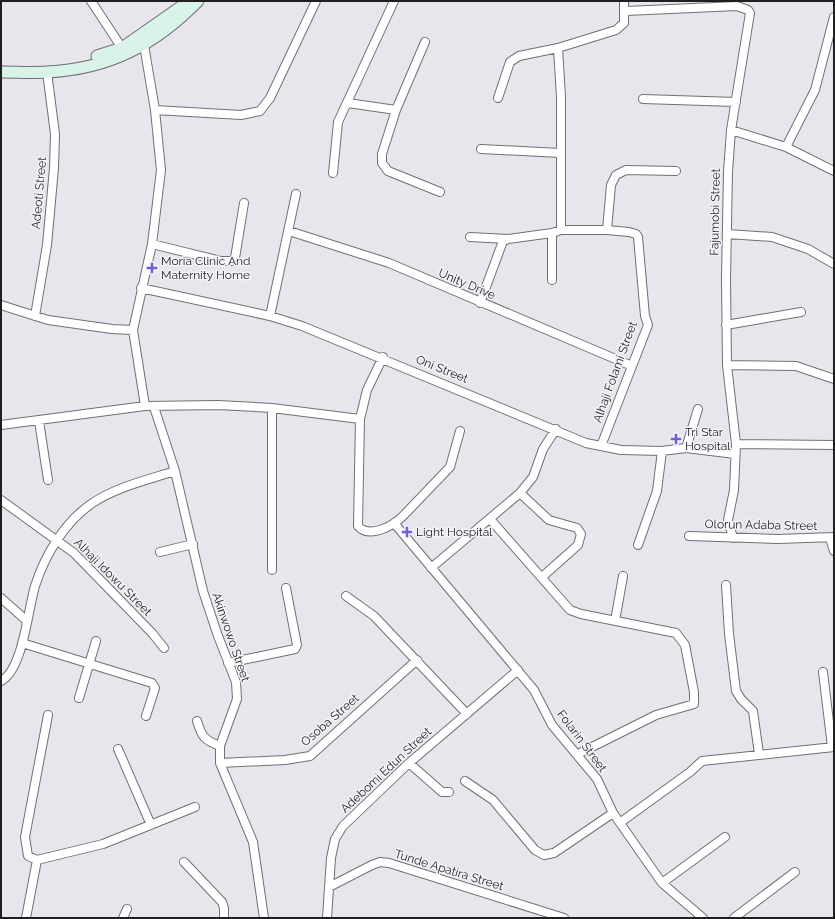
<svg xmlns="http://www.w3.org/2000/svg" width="835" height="919" font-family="Raleway,sans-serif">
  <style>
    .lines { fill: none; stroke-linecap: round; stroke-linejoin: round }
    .minor-casing { stroke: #716f75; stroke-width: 10 }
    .secondary-casing { stroke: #716f75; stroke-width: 13 }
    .minor { stroke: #fff; stroke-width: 8 }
    .secondary { stroke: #daf3e9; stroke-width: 11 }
    .poi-dot { fill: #725dd7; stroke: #f5f3f9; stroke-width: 1.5 }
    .labels { text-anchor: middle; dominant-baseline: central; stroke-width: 3; stroke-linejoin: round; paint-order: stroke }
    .street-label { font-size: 12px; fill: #1f1f21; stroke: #f5f3f9 }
    .poi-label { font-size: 12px; fill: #1f1f21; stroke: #f5f3f9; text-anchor: start }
  </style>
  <rect width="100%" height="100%" fill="#e8e6ec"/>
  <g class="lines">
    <defs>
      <path id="minor" d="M 91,1 L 122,48
        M 626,11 L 737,6 L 748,10 L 750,13 L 731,130 L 728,172 L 726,279 L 727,365 L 736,444 L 734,490 L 728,520 L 733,538
        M 425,42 L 396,110 L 382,154 L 382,163 L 388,171 L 440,192
        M 144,45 L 155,110 L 161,170 L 152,244 L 133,330 L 145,406
        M 558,48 L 561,97 L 561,230
        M 498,98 L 510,62 L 519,56 L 558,48 L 616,30 L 624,23 L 624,1
        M 643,99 L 736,102
        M 348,103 L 396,110
        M 155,110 L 241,115 L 260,111 L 270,98 L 316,1
        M 731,130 L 786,147 L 834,171
        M 786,147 L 815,90 L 834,17
        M 481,149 L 560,153
        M 333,173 L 338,122 L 394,1
        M 607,230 L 611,185 L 616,175 L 626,170 L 676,171
        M 289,231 L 389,263 L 632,366
        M 727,234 L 772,237 L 808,249 L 834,264
        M 470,237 L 508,239 L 552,233 L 561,230 L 607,230 L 629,232 L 636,234 L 638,237 L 645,316 L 648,325 L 601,446
        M 152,244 L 221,261 L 232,261 L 235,258 L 244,203
        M 552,280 L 552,233
        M 141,288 L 270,316 L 302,326 L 586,443 L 621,450 L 662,451 L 686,448 L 735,454
        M 480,303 L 503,241 L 508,239
        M 1,305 L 48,320 L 112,329 L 133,330
        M 35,316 L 47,245 L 54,168 L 55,134 L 47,72
        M 270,316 L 296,194
        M 726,325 L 801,312
        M 383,357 L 367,390 L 360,419 L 358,526 C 369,539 393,526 403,516 L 450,467 L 460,431
        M 727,365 L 796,366 L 834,379
        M 154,407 L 175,471 L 203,591 L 218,636 L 236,682 L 237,699 L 220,746 L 220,763 L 253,842 L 264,918
        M 272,408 L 272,570
        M 39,421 L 48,480
        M 1,425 L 145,406 L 218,405 L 272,408 L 360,419
        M 736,444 L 834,445
        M 686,448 L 698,409
        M 520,493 L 549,520 L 577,528 L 581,534 L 578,545 L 542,577
        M 1,500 L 74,553 L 152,633 L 164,648
        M 490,519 L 570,610 L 581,614 L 676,633 L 685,645 L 694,692 L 694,704 L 656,715 L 578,754
        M 394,523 L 534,690 L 552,725 L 597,779 L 613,813 L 662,883 L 703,918
        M 689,536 L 778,539 L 834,537
        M 830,538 L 834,551
        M 638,545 L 657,491 L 662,451
        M 160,552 L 193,544
        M 431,568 L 520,493 L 533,477 L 543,449 L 556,429
        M 726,585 L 729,634 L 736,691 L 741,699 L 753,711 L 759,754
        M 346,596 L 374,616 L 467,714
        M 1,598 L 27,621
        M 615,621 L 623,576
        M 22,643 L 152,683 L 155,688 L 146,716
        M 228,663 L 295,649 L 297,645 L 286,588
        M 823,672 L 832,747
        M 1,681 C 23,670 28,609 35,586 C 45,555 64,523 91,504 C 116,487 147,480 175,471
        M 79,698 L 96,641
        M 197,721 C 202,737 204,740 220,746
        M 118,749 L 151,825
        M 220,763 L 285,760 L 310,756 L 417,660
        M 409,763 L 442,792 L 449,792
        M 465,781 L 493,800 L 535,850 L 544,855 L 554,853 L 613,813
        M 621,822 L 690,772 L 702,761 L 834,747
        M 37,860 L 28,856 L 25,837 L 48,715
        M 184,862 L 222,902 L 224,908 L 224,918
        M 662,883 L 725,837
        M 329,887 L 372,865 L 380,862 L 389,863 L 564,918
        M 26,918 L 37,860 L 103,844 L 195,807
        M 123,918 L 127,909
        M 327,918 L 331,858 L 335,839 L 343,826 L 409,763 L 518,670
        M 734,918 L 795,872"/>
      <path id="secondary" d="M 97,56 L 122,48 L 185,4
        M 1,72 C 16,72 32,73 47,72 C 109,69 155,45 198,1"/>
    </defs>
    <use href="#minor" class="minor-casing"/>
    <use href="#secondary" class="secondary-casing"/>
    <use href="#minor" class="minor"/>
    <use href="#secondary" class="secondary"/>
  </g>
  <g class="poi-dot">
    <path d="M150 262h4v4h4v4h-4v4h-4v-4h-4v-4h4z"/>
    <path d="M674 433h4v4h4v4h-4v4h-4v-4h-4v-4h4z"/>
    <path d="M405 526h4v4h4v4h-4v4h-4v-4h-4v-4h4z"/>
  </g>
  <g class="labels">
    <g class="street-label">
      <text transform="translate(39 193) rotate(-85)">Adeoti Street</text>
      <text transform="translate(715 212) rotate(-89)">Fajumobi Street</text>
      <text transform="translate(467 284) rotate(23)">Unity Drive</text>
      <text transform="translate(442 369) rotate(22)">Oni Street</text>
      <text transform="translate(615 372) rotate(-70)">Alhaji Folami Street</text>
      <text transform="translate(761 525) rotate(1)">Olorun Adaba Street</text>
      <text transform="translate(113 577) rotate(45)">Alhaji Idowu Street</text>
      <text transform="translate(231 637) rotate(71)">Akinwowo Street</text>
      <text transform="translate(330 720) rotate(-41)">Osoba Street</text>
      <text transform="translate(582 741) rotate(53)">Folarin Street</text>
      <text transform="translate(386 770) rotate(-43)">Adebomi Edun Street</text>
      <text transform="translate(449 870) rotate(17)">Tunde Apatira Street</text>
    </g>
    <g class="poi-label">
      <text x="161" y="261">Moria Clinic And<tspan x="161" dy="14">Maternity Home</tspan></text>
      <text x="685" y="432">Tri Star<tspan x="685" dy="14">Hospital</tspan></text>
      <text x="416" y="532">Light Hospital</text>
    </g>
  </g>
  <rect width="835" height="919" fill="none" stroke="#1f1f21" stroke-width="4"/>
</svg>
